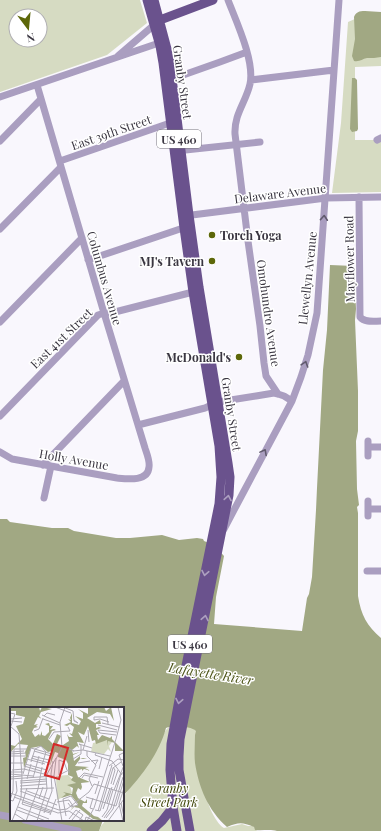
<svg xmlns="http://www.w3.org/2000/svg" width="381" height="831" font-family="'Playfair Display',serif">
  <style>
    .green { fill: #d6dbc2; fill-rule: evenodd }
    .water { fill: #a1a883 }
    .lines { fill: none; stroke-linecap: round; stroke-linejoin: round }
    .minor { stroke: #aa9ec0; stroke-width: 7 }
    .major { stroke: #6a528d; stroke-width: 9 }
    .oneway { stroke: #615a6d }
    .oneway2 { stroke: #ada0c0 }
    .poi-dot { fill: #5d6709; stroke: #fff; stroke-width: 1.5 }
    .labels { text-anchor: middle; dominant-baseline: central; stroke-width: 3; stroke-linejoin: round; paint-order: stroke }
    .shield { fill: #fff; stroke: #75727a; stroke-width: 1 }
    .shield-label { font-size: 11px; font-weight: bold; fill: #3a3641 }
    .street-label { font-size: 12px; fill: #3a3641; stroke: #fff }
    .poi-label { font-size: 12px; font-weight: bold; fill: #3a3641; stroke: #fff; text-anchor: end }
    .park-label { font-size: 12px; font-style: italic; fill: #3a4000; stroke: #fff }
    .water-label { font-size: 13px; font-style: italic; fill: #4e561a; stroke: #fff }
    .inset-road { fill: none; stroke: #adaab2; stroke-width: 1 }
    .view { fill: #d62828; fill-opacity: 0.15; stroke: #d62828; stroke-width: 2 }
    .inset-edge { fill: none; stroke: #3a3641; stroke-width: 2 }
  </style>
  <rect width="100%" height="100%" fill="#f9f7fd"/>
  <path class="green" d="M 0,0 L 140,0 L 147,23 L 107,55 L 0,92 ZM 16,16 L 40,16 L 40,40 L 16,40 Z
    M 364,15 L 381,15 L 381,66 L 355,67 L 355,140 L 381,140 L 381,192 L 332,193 L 341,123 L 348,22 Z
    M 174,721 L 199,730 C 200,749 201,768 204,787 C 205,798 214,822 224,828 L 242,824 L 248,826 L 253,826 L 257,831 L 99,831 L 101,826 L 106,820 L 123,820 L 123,798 L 166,730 Z"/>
  <path class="water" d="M 365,11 L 381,12 L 381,57 C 376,58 372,58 367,58 C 362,59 360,62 354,61 L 352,56 L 355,39 L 354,17 C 356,12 359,11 365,11 Z
    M 352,78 L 355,78 L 357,80 L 358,129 L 357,131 L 352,132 L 350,129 Z
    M 330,265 L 354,266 L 356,309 L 355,320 L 358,391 L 358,431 L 356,441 L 357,489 L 359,505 L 357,507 L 358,513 L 358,596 C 361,615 367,626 381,638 L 381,831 L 277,831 C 270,829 262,831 255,830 L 254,827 C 242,822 239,822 227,827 C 208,810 199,788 195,763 C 194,754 195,744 195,735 L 196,731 C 191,726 172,725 166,728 C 159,754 141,777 123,796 L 123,708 L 11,708 L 11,820 L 103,820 L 99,831 L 0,831 L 0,519 L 7,519 L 10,522 L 52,528 L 68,528 L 74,531 L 116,538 L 130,538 L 162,535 L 179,540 L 197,538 L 203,539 L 204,541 L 214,545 L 224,556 L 216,597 L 214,624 L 302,631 L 307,598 L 309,594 L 312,577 L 316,510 L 317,488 L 323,370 L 327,330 Z"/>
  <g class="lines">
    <path class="minor" d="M 228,0 C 236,21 255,61 250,84 C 246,102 234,114 235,134 L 248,241 L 260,326 L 264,363 L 266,376 L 278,394
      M 118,56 L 154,25
      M 172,79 L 220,62 L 247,52
      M 251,80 L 334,70
      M 0,97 L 159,43
      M 377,140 L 381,138
      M 0,141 L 41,99
      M 176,151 L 260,142
      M 60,161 L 170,123
      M 359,197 L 360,317 C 365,323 374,321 381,321
      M 184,216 L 326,198 L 381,197
      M 0,229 L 61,167
      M 88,260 L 189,226
      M 0,322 L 82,238
      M 0,416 L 98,315 L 104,313 L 111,313 L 197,291
      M 138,425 L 205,408 L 218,402 L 256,396 L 274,393 L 278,394 L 284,396 L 292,401
      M 369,447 L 381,447
      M 0,452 L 12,459 L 117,478 C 127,479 148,482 149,467 C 150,461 147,454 145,448 L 104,313 L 37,85
      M 368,456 L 368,441
      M 43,465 L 124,381
      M 44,498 L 51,466
      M 368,501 L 368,516
      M 368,509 L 381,509
      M 224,529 L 243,493 L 292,401 L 301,377 L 308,355 L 317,313 L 339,0
      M 367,571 L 381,571
      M 0,815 L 11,817
      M 25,820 L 78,831"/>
    <path class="major" d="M 147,0 L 160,46 L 163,63 L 184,228 L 193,292 L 219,446 L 221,477 L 219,504 L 179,700 L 171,744 L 170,770 L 173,807 L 177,831
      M 154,0 L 167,49 L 170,62 L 189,215 L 199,287 L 228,463 L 230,477 L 229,495 L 180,739 L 179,756 L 179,770 L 190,831
      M 155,24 L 160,20 L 213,0
      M 151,831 L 162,821 L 173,807"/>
  </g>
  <defs><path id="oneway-chevron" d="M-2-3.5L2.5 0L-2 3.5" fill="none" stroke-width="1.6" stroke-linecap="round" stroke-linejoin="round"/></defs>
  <g class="oneway">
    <use href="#oneway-chevron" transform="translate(324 218) rotate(-86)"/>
    <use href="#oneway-chevron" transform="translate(305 364) rotate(-72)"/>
    <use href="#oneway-chevron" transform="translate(264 452) rotate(-62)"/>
  </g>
  <g class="oneway2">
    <use href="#oneway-chevron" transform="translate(228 498) rotate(-80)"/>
    <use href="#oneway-chevron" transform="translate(205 573) rotate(101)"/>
    <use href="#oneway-chevron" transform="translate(205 618) rotate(-79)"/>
    <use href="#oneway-chevron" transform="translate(179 701) rotate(101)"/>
  </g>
  <g class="poi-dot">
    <circle cx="212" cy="235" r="4"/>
    <circle cx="212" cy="261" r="4"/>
    <circle cx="239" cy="357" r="4"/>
  </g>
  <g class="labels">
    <g class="shield">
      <rect x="157" y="130" width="44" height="18" rx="3"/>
      <rect x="168" y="635" width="44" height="18" rx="3"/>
    </g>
    <g class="shield-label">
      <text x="179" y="139">US 460</text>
      <text x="190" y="644">US 460</text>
    </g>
    <g class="street-label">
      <text transform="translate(183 82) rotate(82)">Granby Street</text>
      <text transform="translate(111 132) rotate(-19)">East 39th Street</text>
      <text transform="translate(280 193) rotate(-7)">Delaware Avenue</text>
      <text transform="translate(349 259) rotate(-91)">Mayflower Road</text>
      <text transform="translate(105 278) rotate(74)">Columbus Avenue</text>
      <text transform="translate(307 278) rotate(-84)">Llewellyn Avenue</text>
      <text transform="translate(269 313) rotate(82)">Omohundro Avenue</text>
      <text transform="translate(61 338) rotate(-44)">East 41st Street</text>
      <text transform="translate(232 414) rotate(81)">Granby Street</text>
      <text transform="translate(74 459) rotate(10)">Holly Avenue</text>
    </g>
    <g class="poi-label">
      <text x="220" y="235" text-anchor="start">Torch Yoga</text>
      <text x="204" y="261">MJ's Tavern</text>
      <text x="231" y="357">McDonald's</text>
    </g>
    <g class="park-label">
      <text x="169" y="788">Granby<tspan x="169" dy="14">Street Park</tspan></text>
    </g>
    <g class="water-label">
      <text transform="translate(211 673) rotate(9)">Lafayette River</text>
    </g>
  </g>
  <g transform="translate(10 707)">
    <rect width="114" height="114" fill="#f9f7fd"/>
    <path d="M 96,33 L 102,35 L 99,39 L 101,45 L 98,42 L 94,47 L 81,45 L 83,36 ZM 58,68 L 66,76 L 60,79 L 62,86 L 47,93 L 46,69 Z" fill="#d6dbc2"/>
    <path d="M 0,0 L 29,0 L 30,4 L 32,0 L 42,2 L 31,5 L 29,9 L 32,12 L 28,10 L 24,18 L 28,17 L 26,19 L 28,20 L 24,21 L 22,25 L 25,30 L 29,27 L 30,29 L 32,24 L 32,28 L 35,29 L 39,25 L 39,19 L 35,17 L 39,16 L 40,19 L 43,19 L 40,23 L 44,22 L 46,23 L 42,24 L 38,32 L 43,37 L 47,27 L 51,29 L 47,37 L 50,40 L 59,34 L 57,27 L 59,30 L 63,30 L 59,26 L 62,27 L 64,20 L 60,17 L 57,19 L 54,18 L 52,16 L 54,18 L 61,15 L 58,12 L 61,13 L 60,11 L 62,6 L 62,16 L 69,18 L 71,14 L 65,9 L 73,12 L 73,6 L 68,2 L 78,7 L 78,0 L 94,0 L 96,4 L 101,0 L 104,14 L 100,7 L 87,5 L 77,11 L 85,16 L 90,13 L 91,17 L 86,17 L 86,21 L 89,20 L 91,21 L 86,23 L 89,28 L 87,28 L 88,33 L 92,28 L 100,31 L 102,29 L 102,32 L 114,44 L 105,44 L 105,36 L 98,34 L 98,39 L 97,33 L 86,37 L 85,33 L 82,34 L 78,19 L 74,28 L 68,25 L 74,36 L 67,35 L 69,41 L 67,39 L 62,43 L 63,47 L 70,45 L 63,48 L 64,54 L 70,49 L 70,52 L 73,51 L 77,52 L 70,52 L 65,59 L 79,60 L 75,61 L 81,64 L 74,62 L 72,64 L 72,62 L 66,64 L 68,70 L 80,75 L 71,76 L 72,80 L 71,83 L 68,81 L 66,86 L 68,91 L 75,95 L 77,92 L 77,96 L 73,96 L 72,99 L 84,109 L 88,110 L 89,106 L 88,110 L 93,114 L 83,112 L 69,101 L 64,100 L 60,104 L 63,100 L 68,98 L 68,97 L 61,88 L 51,91 L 56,87 L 53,85 L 62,87 L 63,81 L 57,78 L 66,76 L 61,73 L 63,70 L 58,68 L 58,57 L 56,53 L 48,50 L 48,46 L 45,45 L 40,59 L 42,44 L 38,45 L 31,39 L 21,41 L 14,61 L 13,51 L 16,50 L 15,45 L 18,38 L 8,37 L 0,46 L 1,38 L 5,39 L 12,32 L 6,19 L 13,17 L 15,10 L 6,8 L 6,4 L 0,4 Z" fill="#a1a883"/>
    <path class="inset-road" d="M 45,0 L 61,6M 53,0 L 63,4 L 64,14 L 68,16 L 64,13M 0,6 L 5,7 L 1,19M 32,8 L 50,16M 34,9 L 37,6 L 45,8M 84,10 L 97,10 L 98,17M 84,10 L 84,13 L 90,12 L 99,15M 0,12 L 12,11M 33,12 L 50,18M 0,14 L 12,15M 92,16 L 109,20M 88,18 L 107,23M 0,19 L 9,27 L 12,69 L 11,91 L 2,114M 78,23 L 79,35M 24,24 L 29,22 L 33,11M 106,28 L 90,26 L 88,23 L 107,25M 39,32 L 44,25 L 60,24 L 58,20M 71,38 L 69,37 L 82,41M 52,39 L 64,44M 73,43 L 77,29M 24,44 L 41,49M 63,44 L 73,43 L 100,49M 77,44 L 77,49 L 86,58 L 79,72 L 82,79M 1,45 L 14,44M 86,46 L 85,48 L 102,54 L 112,68M 0,47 L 16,46M 0,49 L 16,49M 22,49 L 39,53M 21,51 L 39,56 L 39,58M 17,52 L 35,57M 63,52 L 71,47 L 71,38M 81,54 L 88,53 L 85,58M 21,55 L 25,42 L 31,39 L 36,45 L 32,58M 0,56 L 13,56M 68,56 L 80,54M 15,57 L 37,63M 14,59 L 31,64M 99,59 L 108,52 L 114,53M 113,59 L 109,48 L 113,46M 89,62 L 92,50M 2,63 L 14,62 L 34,67 L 35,65M 0,65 L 13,65M 0,67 L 23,69M 13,67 L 21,41 L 42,47M 49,68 L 49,53 L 54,55 L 57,63M 49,68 L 59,63 L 59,66M 0,70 L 12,69M 23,71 L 29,49M 69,71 L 74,66 L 93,70M 72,71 L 74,68 L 88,71M 0,72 L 44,69M 17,72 L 21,57M 6,74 L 7,84 L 3,94 L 0,93 L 3,84 L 4,42 L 17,42M 10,74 L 37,72M 10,76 L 37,74M 101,77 L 105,63 L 103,60M 103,78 L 108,63M 10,79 L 37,77M 10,82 L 44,81M 104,83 L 114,58M 10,84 L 47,98M 17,84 L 39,92M 0,86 L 49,103 L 57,102 L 79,85 L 84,77 L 114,86M 85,87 L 89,74M 4,90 L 48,106 L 59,104M 76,90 L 106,99 L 114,73M 29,92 L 33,80M 13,95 L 41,105M 47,95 L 59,93 L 63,99M 97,96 L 102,80M 111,96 L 114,110M 12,97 L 17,81M 12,97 L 40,106M 8,100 L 39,112M 83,102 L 80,101 L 83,91M 93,102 L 100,81M 7,103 L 36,114M 85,103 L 90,104 L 103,61 L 111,55M 59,104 L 74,114M 88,104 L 102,58M 34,106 L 42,84 L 41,67 L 43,54M 5,107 L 16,114M 40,108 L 46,92M 56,109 L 53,92 L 61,89 L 68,98 L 61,100 L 58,96M 92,110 L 97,103 L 103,83M 94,111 L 101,101 L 111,67 L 114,65M 96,111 L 103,102 L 113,70M 59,112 L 66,103 L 73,108 L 69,114M 62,113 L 70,103M 16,114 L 28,82 L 32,60M 27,114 L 37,82 L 36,69 L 46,51M 52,114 L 44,69 L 46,52 L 52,40 L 50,15 L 55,0M 75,114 L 76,110 L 85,114M 77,114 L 84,101 L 106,32 L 111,13 L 108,0M 98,114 L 114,92M 113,114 L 109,97 L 114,81"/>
    <path class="view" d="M 44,37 L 58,41 L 49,72 L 35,68 Z"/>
    <rect width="114" height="114" class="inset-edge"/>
  </g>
  <g transform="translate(28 28) rotate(164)"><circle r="19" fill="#ffffff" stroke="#b0afb3"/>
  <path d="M0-3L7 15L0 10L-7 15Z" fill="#5d6709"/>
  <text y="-6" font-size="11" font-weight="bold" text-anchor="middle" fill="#3a3641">N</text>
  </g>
</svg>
